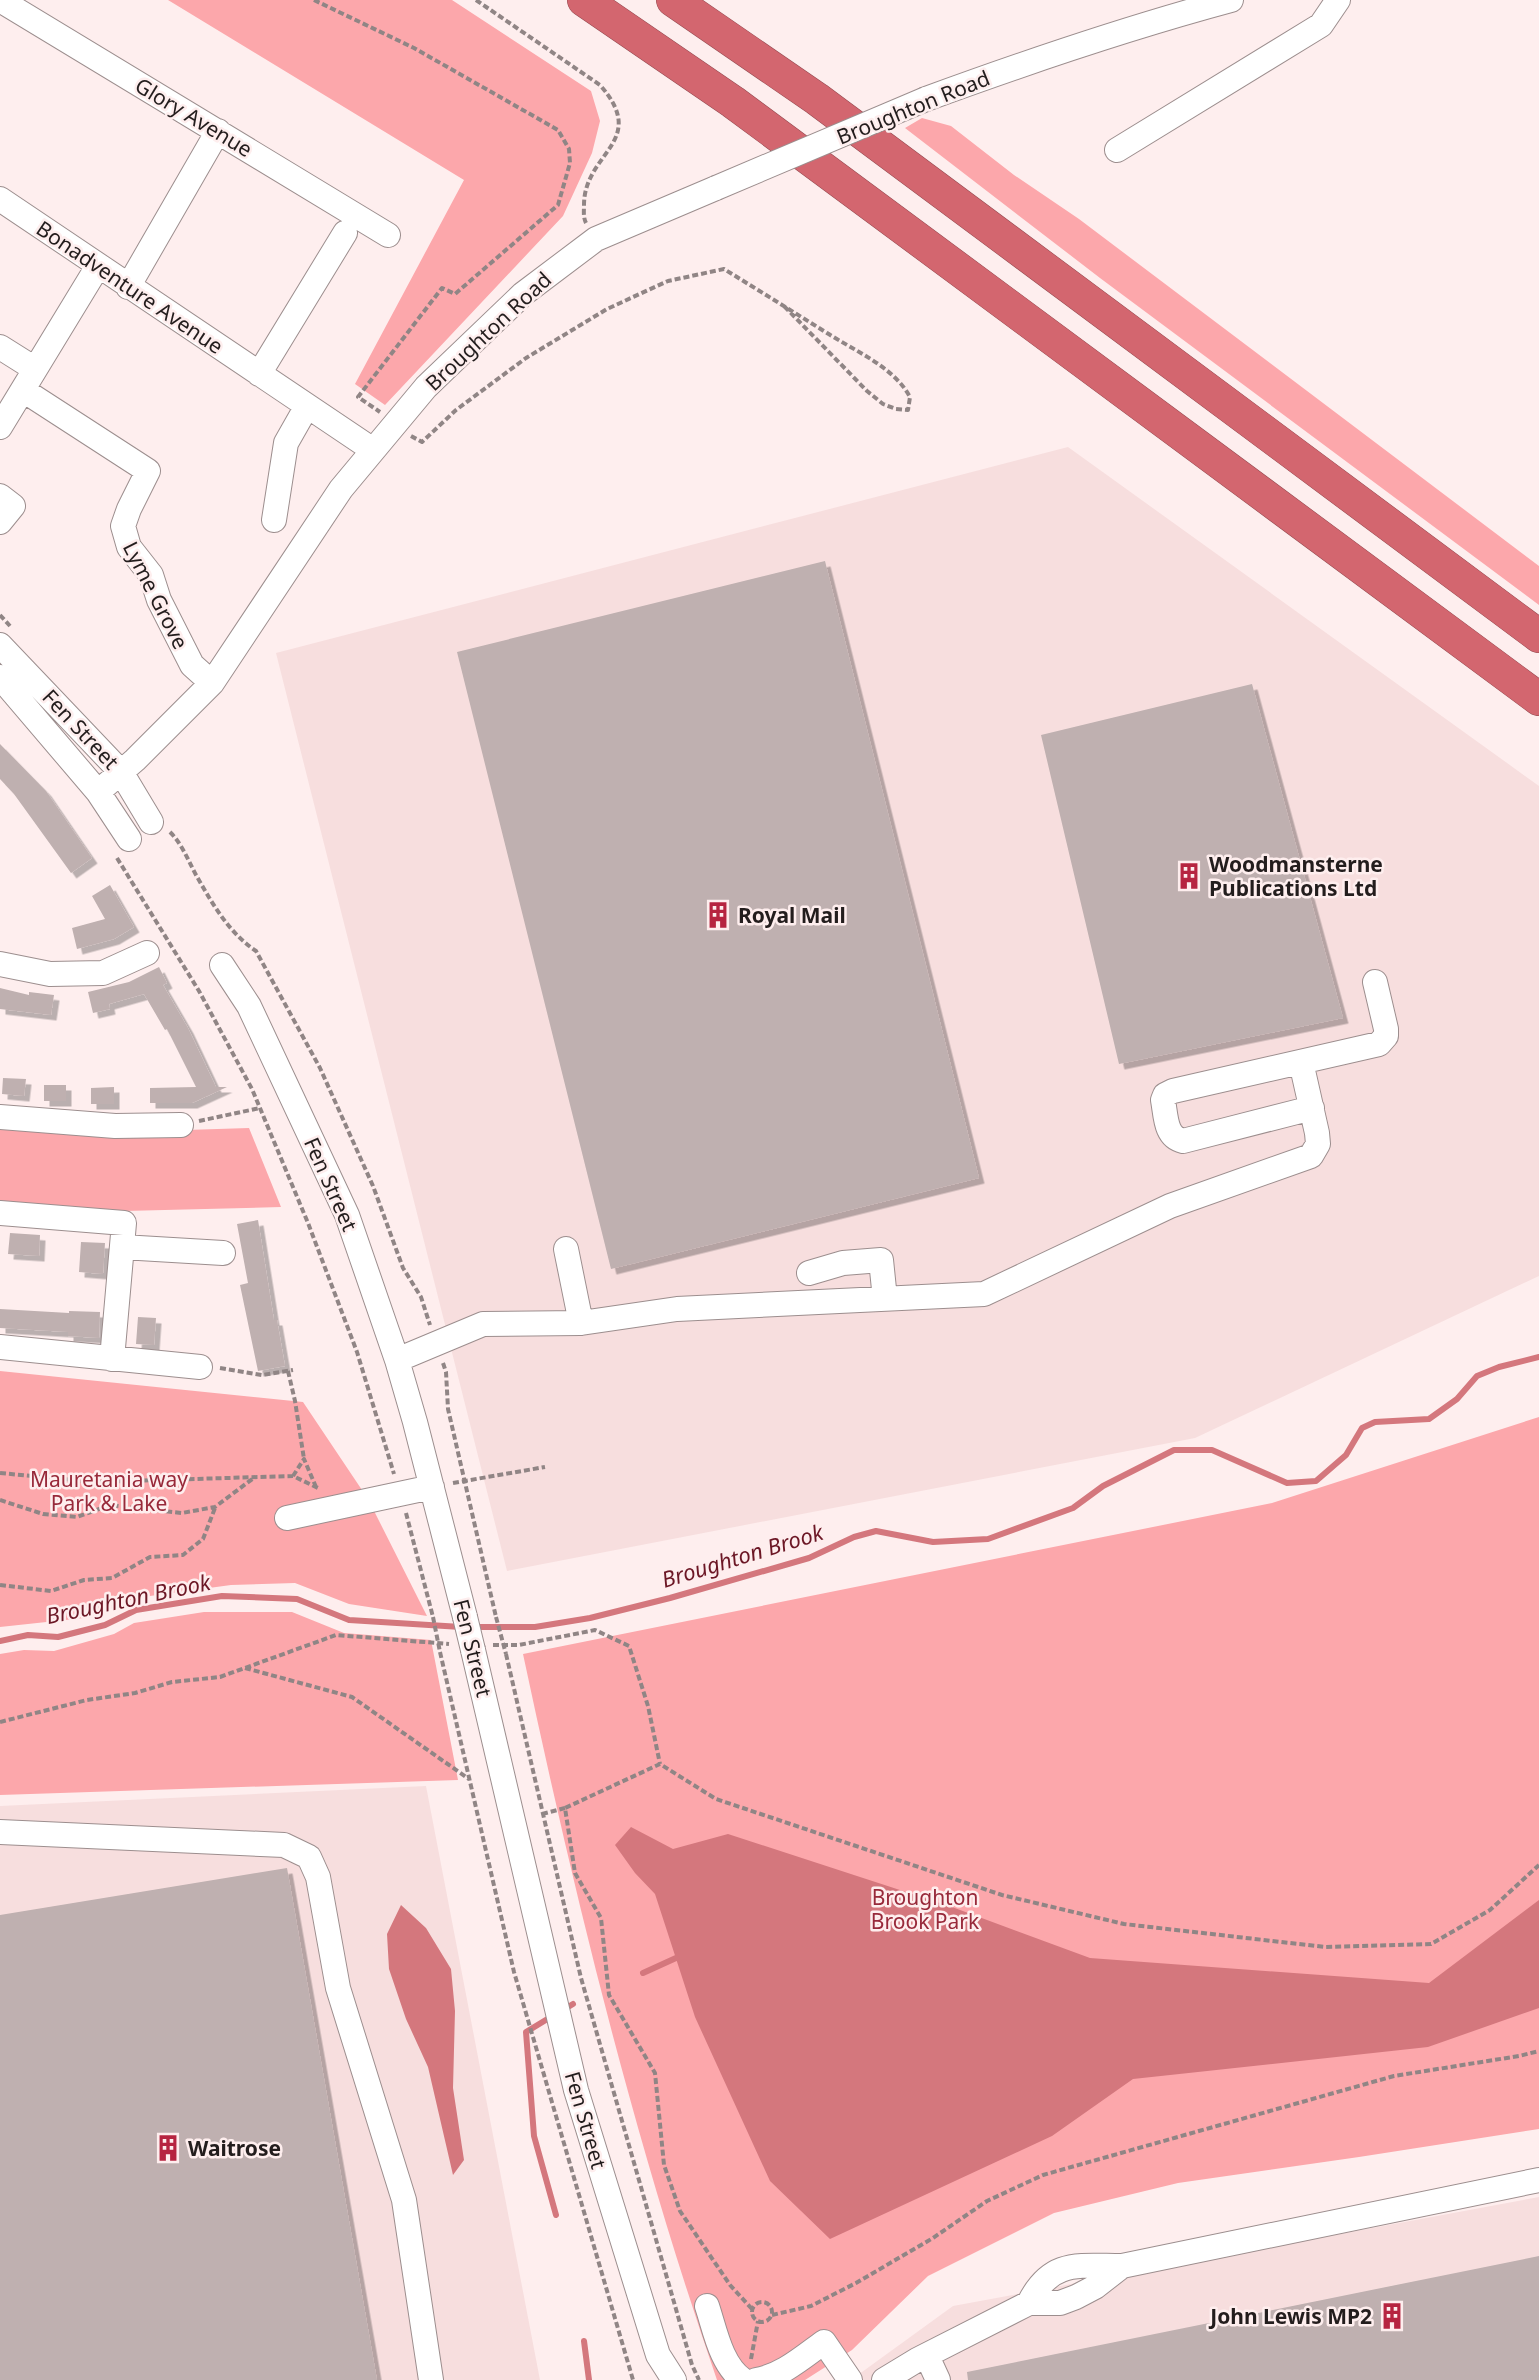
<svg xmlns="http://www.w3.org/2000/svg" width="1539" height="2380" font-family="'Noto Sans',sans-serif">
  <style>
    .built { fill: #f7dede }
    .green { fill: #fca7ab }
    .water { fill: #d4777d }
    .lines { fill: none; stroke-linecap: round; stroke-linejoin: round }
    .stream { stroke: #d4777d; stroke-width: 6 }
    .building { fill: #bfb0b0; filter: url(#shadow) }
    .minor-casing { stroke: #9c8e8e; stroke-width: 26 }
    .highway-casing { stroke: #954c52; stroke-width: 34 }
    .path { stroke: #908585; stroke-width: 4; stroke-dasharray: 6 3; stroke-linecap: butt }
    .minor { stroke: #fff; stroke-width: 24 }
    .highway { stroke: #d3666f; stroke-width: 33 }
    .minor-bridge-casing { stroke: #9c8e8e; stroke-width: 26; stroke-linecap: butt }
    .path-bridge { stroke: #908585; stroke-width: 4; stroke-dasharray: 6 3; stroke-linecap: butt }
    .minor-bridge { stroke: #fff; stroke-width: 24 }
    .labels { text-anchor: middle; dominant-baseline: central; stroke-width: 5; stroke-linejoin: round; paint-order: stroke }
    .street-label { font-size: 21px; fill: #231d1d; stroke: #feeeee }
    .poi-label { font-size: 21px; font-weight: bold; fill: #231d1d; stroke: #feeeee; text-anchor: start }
    .park-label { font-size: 21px; fill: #98293a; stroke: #feeeee }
    .water-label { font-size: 22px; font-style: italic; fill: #6c1725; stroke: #feeeee }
  </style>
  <defs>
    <filter id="shadow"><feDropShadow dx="5.5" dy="5.5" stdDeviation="0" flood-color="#0004"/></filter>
  </defs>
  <rect width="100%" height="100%" fill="#feeeee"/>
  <path class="built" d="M 1068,447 L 1539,786 L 1539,1276 L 1195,1438 L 507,1571 L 276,653 Z
    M 426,1786 L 540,2380 L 0,2380 L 0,1806 Z
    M 1539,2197 L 1539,2380 L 851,2380 L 953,2306 Z"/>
  <path class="green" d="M 168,0 L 452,0 L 591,91 L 600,121 L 592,153 L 563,216 L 385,405 L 355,384 L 464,180 Z
    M 922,118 L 951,126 L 1014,175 L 1079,219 L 1539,566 L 1539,605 L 1100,278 L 905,128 Z
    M 0,1122 L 186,1130 L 249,1128 L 281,1207 L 124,1211 L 0,1207 Z
    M 0,1371 L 303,1402 L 368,1499 L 427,1616 L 349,1604 L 295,1583 L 231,1585 L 135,1598 L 93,1617 L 0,1627 Z
    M 1539,1417 L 1539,2129 L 1359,2157 L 1178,2183 L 1054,2213 L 928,2276 L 852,2350 L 805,2380 L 717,2380 C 635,2143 575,1899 523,1654 L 1272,1503 Z
    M 204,1612 L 292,1612 L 344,1633 L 431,1640 L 458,1780 L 0,1795 L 0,1654 L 24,1650 L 54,1651 L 114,1634 L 134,1623 Z"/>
  <path class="water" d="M 631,1827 L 673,1849 L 728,1834 L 952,1907 L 1090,1958 L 1429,1983 L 1539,1900 L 1539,2008 L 1428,2047 L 1133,2079 L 1052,2136 L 830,2239 L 770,2181 L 695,2017 L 655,1894 L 635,1873 L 615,1845 Z
    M 401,1905 L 426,1928 L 451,1969 L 455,2011 L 453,2088 L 464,2160 L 453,2175 L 428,2067 L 406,2019 L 389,1969 L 387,1934 Z"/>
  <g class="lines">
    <path class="stream" d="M 474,1627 L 535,1627 L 590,1618 L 670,1598 L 809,1558 L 854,1537 L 876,1531 L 933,1542 L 988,1539 L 1073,1508 L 1103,1486 L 1174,1450 L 1212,1450 L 1287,1483 L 1316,1481 L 1346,1455 L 1362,1428 L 1375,1422 L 1429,1419 L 1457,1399 L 1477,1376 L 1499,1367 L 1539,1357
      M 0,1641 L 28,1635 L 58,1637 L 105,1625 L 136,1610 L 222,1596 L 297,1599 L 349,1620 L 461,1627
      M 643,1973 L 676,1958
      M 563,2010 L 573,2004
      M 554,2015 L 526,2032 L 534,2136 L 556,2215
      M 584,2341 L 589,2380"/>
  </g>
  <path class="building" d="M 825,561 L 979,1178 L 611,1269 L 457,652 Z
    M 1252,684 L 1343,1018 L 1119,1064 L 1041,735 Z
    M 0,744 L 46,791 L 92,858 L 71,873 L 14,794 L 0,779 Z
    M 110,885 L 134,927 L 114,939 L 77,949 L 72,928 L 105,919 L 92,896 Z
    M 159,967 L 167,983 L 163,985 L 188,1028 L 216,1087 L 227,1087 L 192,1103 L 150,1103 L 150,1088 L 196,1087 L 167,1029 L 165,1030 L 144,994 L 109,1004 L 110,1009 L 93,1013 L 88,992 L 129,982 Z
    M 0,988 L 29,995 L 29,992 L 54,995 L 51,1015 L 0,1009 Z
    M 3,1078 L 26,1079 L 24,1096 L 2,1094 Z
    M 44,1085 L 66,1085 L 66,1101 L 44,1101 Z
    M 114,1087 L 114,1104 L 91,1104 L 91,1088 Z
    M 258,1220 L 274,1320 L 277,1320 L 285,1366 L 258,1371 L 240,1285 L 248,1283 L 237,1224 Z
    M 10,1233 L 40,1235 L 39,1256 L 8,1254 Z
    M 81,1242 L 105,1243 L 103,1274 L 79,1272 Z
    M 0,1309 L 69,1313 L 69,1311 L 100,1312 L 99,1338 L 68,1336 L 68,1332 L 0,1328 Z
    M 138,1317 L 156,1318 L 154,1345 L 136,1344 Z
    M 287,1868 L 377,2380 L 0,2380 L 0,1915 Z
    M 1539,2256 L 1539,2380 L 968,2380 L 967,2372 Z"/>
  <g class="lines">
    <defs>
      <path id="minor" d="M 0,0 L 388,235
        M 926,99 C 1027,62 1127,28 1231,0
        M 1117,150 L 1321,25 L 1338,0
        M 0,199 L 373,450
        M 128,287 L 218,131
        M 0,347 L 35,369
        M 259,374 L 345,233
        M 23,390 L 148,471 L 129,509 L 123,526 L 129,547 L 151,575 L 159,600 L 192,665 L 212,683
        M 0,427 L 98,266
        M 0,496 L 13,506 L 0,522
        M 274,520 L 286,443 L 307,406
        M 0,645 L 121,772 L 151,822
        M 0,677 L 98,792 L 129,839
        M 98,792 L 135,760 L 212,683 L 341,489 L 426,387 L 523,294 L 596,239 L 716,188
        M 0,964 L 50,974 L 103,973 L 147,953
        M 222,965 L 249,1006 L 347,1215 L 397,1360 L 415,1422 L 465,1617
        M 1312,1108 L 1183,1141 C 1165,1137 1166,1116 1163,1100 L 1165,1095 L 1173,1091 L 1379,1044 L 1386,1036 L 1386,1029 L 1375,982
        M 0,1117 L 115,1126 L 181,1125
        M 0,1213 L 124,1223 L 112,1359
        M 122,1247 L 223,1253
        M 566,1249 L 581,1323
        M 809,1273 L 843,1263 L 881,1260 L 885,1299
        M 0,1347 L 200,1367
        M 397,1360 L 483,1324 L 581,1323 L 677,1309 L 984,1294 L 1170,1206 L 1311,1156 L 1318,1144 L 1317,1133 L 1301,1062
        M 287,1518 L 432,1487
        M 473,1650 L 576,2090 L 658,2355 L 674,2380
        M 0,1832 L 284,1845 L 309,1857 L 318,1877 L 338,1988 L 404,2200 L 431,2380
        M 1029,2303 C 1051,2259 1078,2266 1122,2266 L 1539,2180
        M 707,2306 C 715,2330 721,2365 743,2380
        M 927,2356 L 938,2380
        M 756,2380 C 782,2376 803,2357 824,2342 L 850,2380
        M 884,2380 L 917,2360 L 1029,2303 L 1060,2303 L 1076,2297 L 1095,2287 L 1122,2266"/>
      <path id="highway" d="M 584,0 L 733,102 L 1539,699
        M 673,0 L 817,99 L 1539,636"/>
    </defs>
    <use href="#minor" class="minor-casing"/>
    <use href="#highway" class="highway-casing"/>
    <path class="path" d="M 314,0 L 414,48 L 558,130 L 569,149 L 570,163 L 558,205 L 455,294 L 442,288 L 358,397 L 380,412
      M 476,0 L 600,85 C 650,142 584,152 584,205 C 584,211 583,217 586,223
      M 411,436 L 422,442 L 456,410 L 526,358 L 607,309 L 668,281 L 724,269 C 758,290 792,311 827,333 C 855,351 894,367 910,397 L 908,410 L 896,409 L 883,404 L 867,391 L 783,305
      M 0,615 L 10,626
      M 170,832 C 182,844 188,860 196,875 C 212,903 228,932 256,951 L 320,1068 L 373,1186 L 403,1268 L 421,1297 L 430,1325
      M 117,858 L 199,991 L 252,1089 L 308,1223 L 357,1352 L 394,1474
      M 199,1121 L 260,1108
      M 443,1363 L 446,1372 L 448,1409 L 496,1617
      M 220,1368 L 262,1375 L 293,1370
      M 288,1371 L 295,1401 L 304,1459
      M 0,1473 L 95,1482 L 293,1476 L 320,1489
      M 293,1476 L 304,1459 L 316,1487
      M 453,1483 L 545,1467
      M 0,1500 L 43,1514 L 77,1517 L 110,1505 L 182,1513 L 215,1507 L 255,1477
      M 406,1513 L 433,1617
      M 0,1585 L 51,1591 L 84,1580 L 112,1578 L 150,1557 L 183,1555 L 203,1539 L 215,1508
      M 493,1645 L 519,1645 L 595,1630 L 629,1646 L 648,1706 L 660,1764
      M 440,1652 L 514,1972 L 633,2380
      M 506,1654 L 581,1978 L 692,2365 L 699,2380
      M 245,1668 L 352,1697 L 469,1779
      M 0,1722 L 87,1700 L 135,1693 L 172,1682 L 220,1677 L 336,1635 L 449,1644
      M 542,1814 L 565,1808
      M752 2312a10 10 0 1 1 20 0a10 10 0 1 1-20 0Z
      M 752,2309 L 730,2285 L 680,2211 L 664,2165 L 655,2073 L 609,1995 L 601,1918 L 575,1873 L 565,1808 L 660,1764 L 716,1799 L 1002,1895 L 1124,1924 L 1325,1947 L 1431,1944 L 1490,1910 L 1539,1865
      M 772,2315 L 811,2306 L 856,2283 L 933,2238 L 987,2201 L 1043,2175 L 1394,2076 L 1519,2056 L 1539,2051
      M 751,2359 L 758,2321"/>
    <use href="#minor" class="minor"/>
    <use href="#highway" class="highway"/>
    <defs>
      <path id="minor-bridge" d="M 716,188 L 926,99
        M 465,1617 L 473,1650"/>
    </defs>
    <use href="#minor-bridge" class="minor-bridge-casing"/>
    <path class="path-bridge" d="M 433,1617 L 440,1652
      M 496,1617 L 506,1654"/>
    <use href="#minor-bridge" class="minor-bridge"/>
  </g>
  <defs>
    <symbol id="building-bare" viewBox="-9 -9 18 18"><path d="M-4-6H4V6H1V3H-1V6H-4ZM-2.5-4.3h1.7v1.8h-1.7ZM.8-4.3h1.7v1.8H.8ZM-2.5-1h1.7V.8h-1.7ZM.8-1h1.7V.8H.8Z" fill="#b62440" stroke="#feeeee" stroke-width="2.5" paint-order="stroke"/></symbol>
  </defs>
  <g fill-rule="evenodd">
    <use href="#building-bare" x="1170" y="857" width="38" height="38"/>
    <use href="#building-bare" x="699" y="896" width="38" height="38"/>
    <use href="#building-bare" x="149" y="2129" width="38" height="38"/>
    <use href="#building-bare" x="1373" y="2297" width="38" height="38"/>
  </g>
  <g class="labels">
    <g class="street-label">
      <text transform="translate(913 107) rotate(-22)">Broughton Road</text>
      <text transform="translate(194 117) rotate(31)">Glory Avenue</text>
      <text transform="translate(130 287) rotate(34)">Bonadventure Avenue</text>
      <text transform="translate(488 331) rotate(-43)">Broughton Road</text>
      <text transform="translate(156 595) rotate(63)">Lyme Grove</text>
      <text transform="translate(81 729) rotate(47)">Fen Street</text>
      <text transform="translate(331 1184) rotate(66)">Fen Street</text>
      <text transform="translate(473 1648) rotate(76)">Fen Street</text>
      <text transform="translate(586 2120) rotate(74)">Fen Street</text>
    </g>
    <g class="poi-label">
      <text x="1209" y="864">Woodmansterne<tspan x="1209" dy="24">Publications Ltd</tspan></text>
      <text x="738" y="915">Royal Mail</text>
      <text x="188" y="2148">Waitrose</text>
      <text x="1372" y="2316" text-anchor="end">John Lewis MP2</text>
    </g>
    <g class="park-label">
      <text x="109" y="1479">Mauretania way<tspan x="109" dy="24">Park &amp; Lake</tspan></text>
      <text x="925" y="1897">Broughton<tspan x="925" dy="24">Brook Park</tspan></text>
    </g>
    <g class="water-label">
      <text transform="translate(742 1555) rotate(-17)">Broughton Brook</text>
      <text transform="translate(128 1598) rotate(-12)">Broughton Brook</text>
    </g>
  </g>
</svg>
